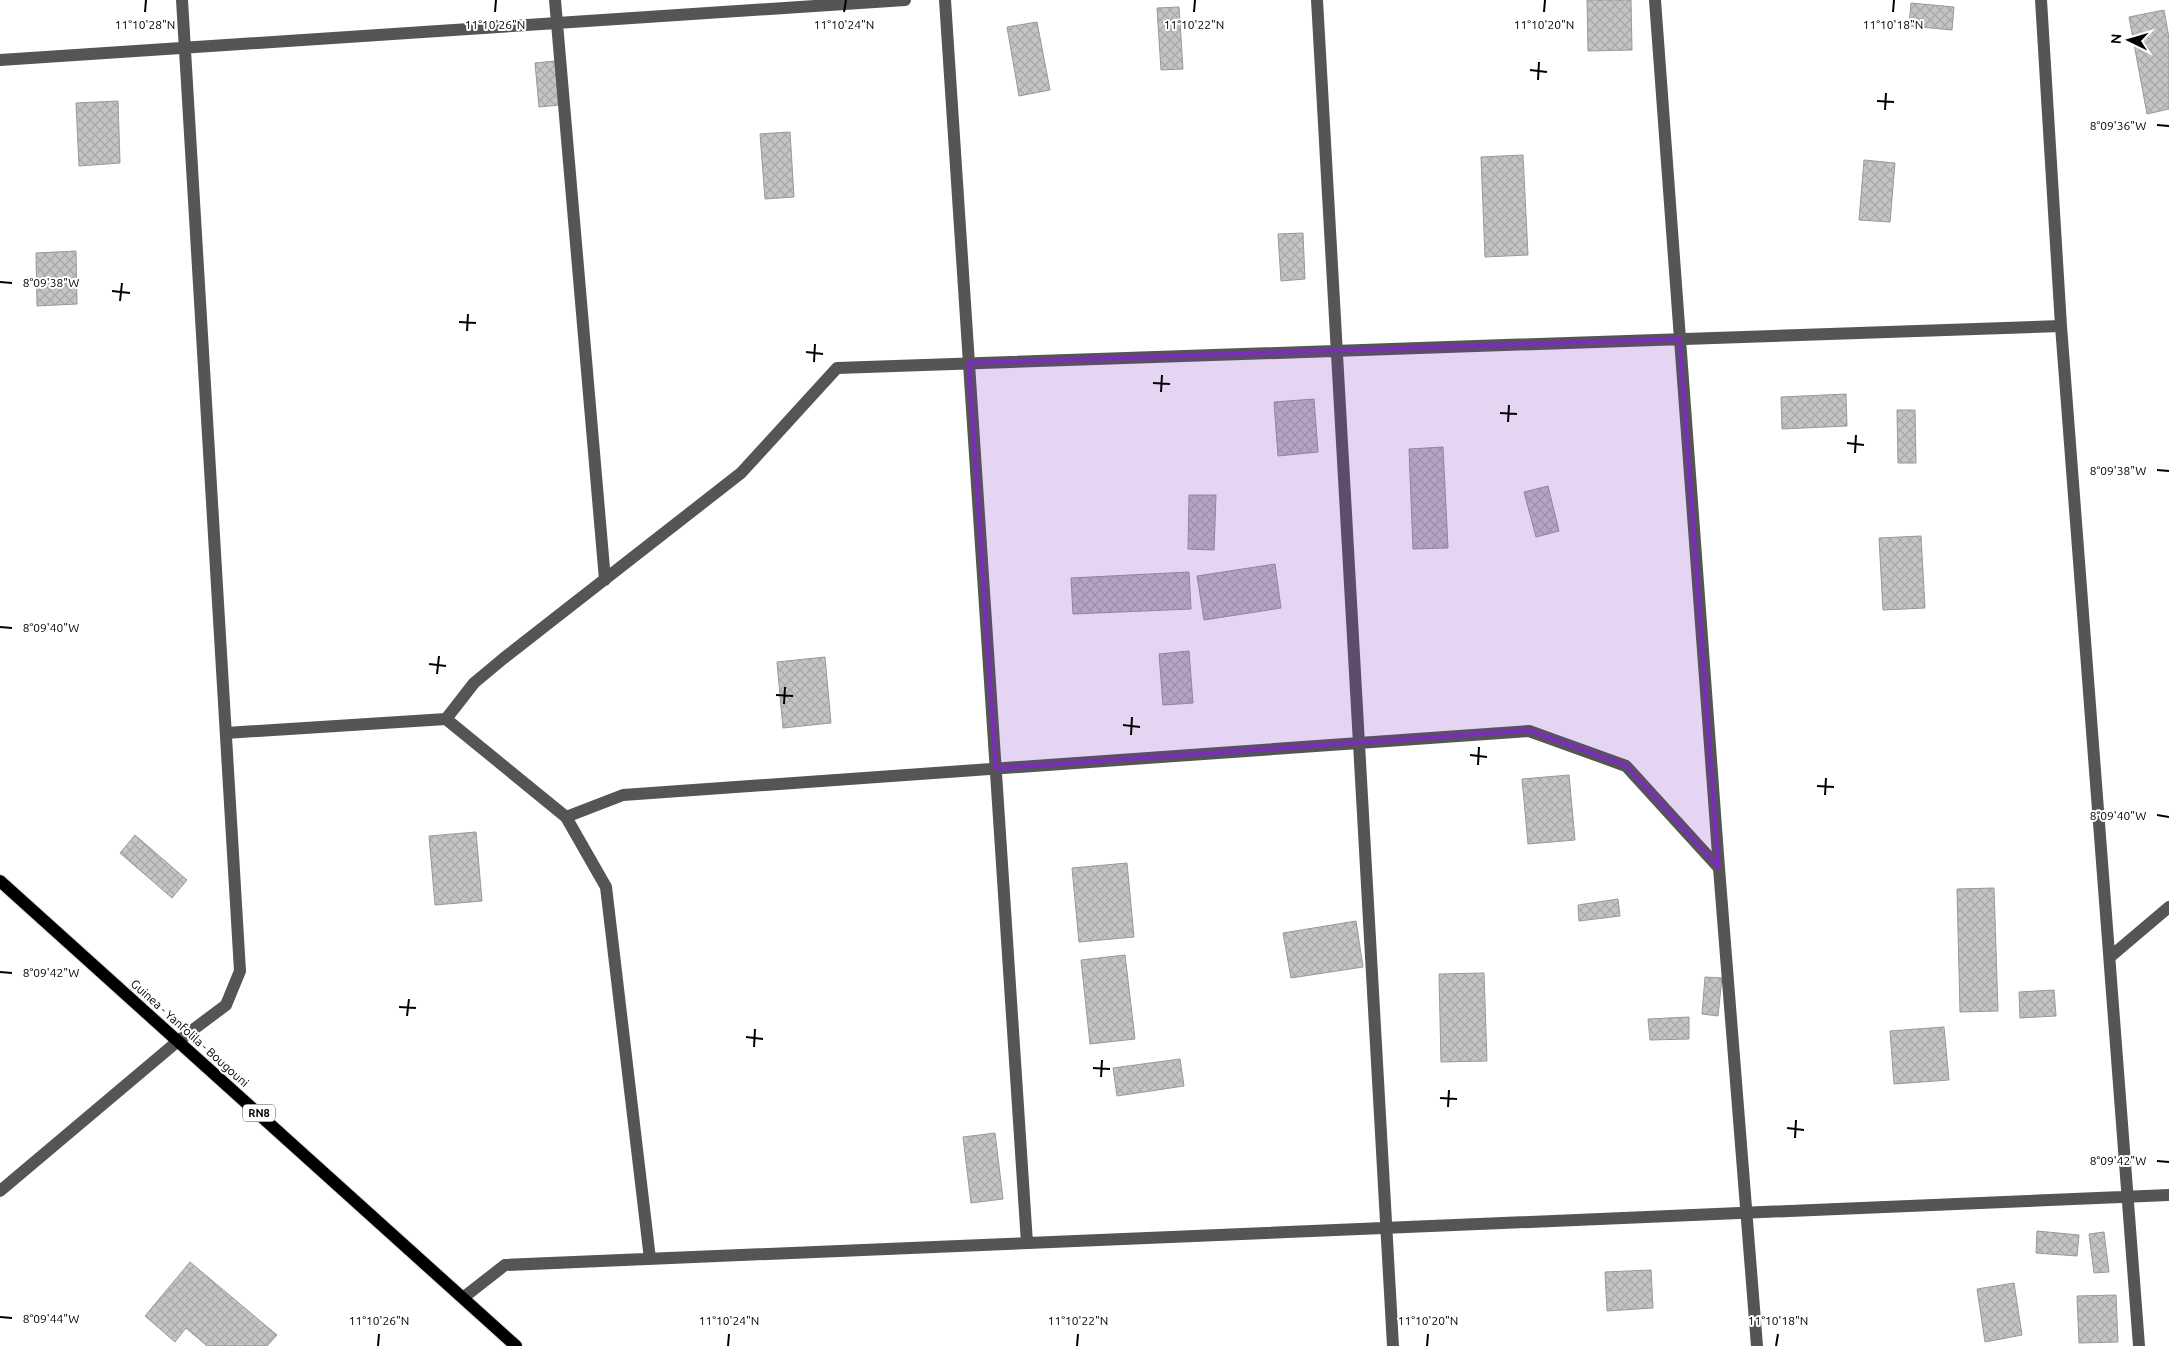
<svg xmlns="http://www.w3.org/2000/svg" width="2169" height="1346" font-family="Ubuntu,sans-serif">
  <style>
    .building { fill: url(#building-cross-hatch); stroke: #999 }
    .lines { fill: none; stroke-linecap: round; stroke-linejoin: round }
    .major-casing { stroke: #dbdbdb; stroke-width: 14 }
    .minor { stroke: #555; stroke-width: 12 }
    .major { stroke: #000; stroke-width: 12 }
    .marked { fill: #7b2cbf; fill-opacity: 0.2; stroke: #7b2cbf; stroke-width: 4; stroke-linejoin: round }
    .ticks { fill: none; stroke: #000; stroke-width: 2 }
    .labels { text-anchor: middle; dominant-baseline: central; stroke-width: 4; stroke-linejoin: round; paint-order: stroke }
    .shield { fill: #fff; stroke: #4c4c4c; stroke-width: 1 }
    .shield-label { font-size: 11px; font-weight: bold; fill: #000 }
    .street-label { font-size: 12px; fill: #000; stroke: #fff }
    .ticks-label { font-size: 12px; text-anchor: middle; fill: #000; stroke: #fff; stroke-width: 4; stroke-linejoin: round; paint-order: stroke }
  </style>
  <defs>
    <pattern id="building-cross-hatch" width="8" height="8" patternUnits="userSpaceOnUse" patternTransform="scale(1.25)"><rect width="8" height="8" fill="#c4c4c4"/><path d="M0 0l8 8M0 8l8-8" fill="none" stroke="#a7a7a7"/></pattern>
  </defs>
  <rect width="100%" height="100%" fill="#fff"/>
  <path class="building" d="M 1587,0 L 1631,0 L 1632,50 L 1588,51 Z
    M 1911,3 L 1954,7 L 1952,30 L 1909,26 Z
    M 1179,7 L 1183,69 L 1161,70 L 1157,8 Z
    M 2164,10 L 2169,38 L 2169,109 L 2147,114 L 2129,17 Z
    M 1037,22 L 1050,90 L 1019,96 L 1007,27 Z
    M 555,61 L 560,105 L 539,107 L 535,63 Z
    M 118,101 L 120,163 L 79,166 L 76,103 Z
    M 790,132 L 794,197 L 765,199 L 760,134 Z
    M 1523,155 L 1528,255 L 1485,257 L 1481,157 Z
    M 1864,160 L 1895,163 L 1890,222 L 1859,220 Z
    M 1303,233 L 1305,279 L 1281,281 L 1278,234 Z
    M 76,251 L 77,304 L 37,306 L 36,253 Z
    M 1846,394 L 1847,426 L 1782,429 L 1781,397 Z
    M 1314,399 L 1318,452 L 1278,456 L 1274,402 Z
    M 1897,410 L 1915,410 L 1916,463 L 1898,463 Z
    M 1443,447 L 1448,548 L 1413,549 L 1409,449 Z
    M 1548,486 L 1559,531 L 1536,537 L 1524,492 Z
    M 1189,495 L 1216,495 L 1214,550 L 1188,549 Z
    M 1921,536 L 1925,608 L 1883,610 L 1879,538 Z
    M 1275,564 L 1281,608 L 1204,620 L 1197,576 Z
    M 1189,572 L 1191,609 L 1073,614 L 1071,578 Z
    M 1189,651 L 1193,703 L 1163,705 L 1159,654 Z
    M 825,657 L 831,723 L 783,728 L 777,662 Z
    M 1569,775 L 1575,840 L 1528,844 L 1522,779 Z
    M 476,832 L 482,901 L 435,905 L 429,836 Z
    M 135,835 L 187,880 L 172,898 L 120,853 Z
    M 1127,863 L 1134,937 L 1079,942 L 1072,868 Z
    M 1994,888 L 1998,1011 L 1960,1012 L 1957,889 Z
    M 1618,899 L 1620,916 L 1579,921 L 1578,905 Z
    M 1356,921 L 1363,967 L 1291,978 L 1283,933 Z
    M 1125,955 L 1135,1039 L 1090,1044 L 1081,960 Z
    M 1484,973 L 1487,1061 L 1441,1062 L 1439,974 Z
    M 1705,977 L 1722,978 L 1718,1016 L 1702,1014 Z
    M 2054,990 L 2056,1016 L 2020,1018 L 2019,992 Z
    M 1689,1017 L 1689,1039 L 1650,1040 L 1648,1019 Z
    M 1944,1027 L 1949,1080 L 1894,1084 L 1890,1031 Z
    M 1180,1059 L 1184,1086 L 1117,1096 L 1113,1068 Z
    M 995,1133 L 1003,1199 L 971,1203 L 963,1137 Z
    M 2037,1231 L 2079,1235 L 2077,1256 L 2036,1253 Z
    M 2104,1232 L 2109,1272 L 2094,1273 L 2089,1234 Z
    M 190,1262 L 277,1335 L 267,1346 L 207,1346 L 186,1328 L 175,1342 L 145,1316 Z
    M 1651,1270 L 1653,1308 L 1607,1311 L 1605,1272 Z
    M 2014,1283 L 2022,1335 L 1985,1342 L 1977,1289 Z
    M 2116,1295 L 2118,1342 L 2079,1343 L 2077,1296 Z"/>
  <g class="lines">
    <defs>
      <path id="major" d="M 0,881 L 516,1346"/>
    </defs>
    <use href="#major" class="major-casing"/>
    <path class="minor" d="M 555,0 L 605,580
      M 945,0 L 1027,1243
      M 1317,0 L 1393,1346
      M 1655,0 L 1719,868
      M 2041,0 L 2061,326 L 2139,1346
      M 0,60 L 905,0
      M 446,719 L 566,817 L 606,887 L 650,1259
      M 226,733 L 446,719 L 474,683 L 504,658 L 741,473 L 837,368 L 2061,326
      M 566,817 L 623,795 L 1529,731 L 1626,766 L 1719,868 L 1757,1346
      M 2110,957 L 2169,907
      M 0,1191 L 178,1041 L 226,1005 L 240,971 L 182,0
      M 464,1297 L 505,1265 L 2169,1195"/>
    <use href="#major" class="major"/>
  </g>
  <path class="marked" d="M 1680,339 L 1719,868 L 1626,766 L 1529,731 L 996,769 L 969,363 Z"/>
  <path class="ticks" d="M 145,12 L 146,0M 495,12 L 496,0M 844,12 L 846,0M 1194,12 L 1195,0M 1544,12 L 1545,0M 1893,12 L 1894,0M 1530,70 L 1547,72M 1538,80 L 1539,62M 1877,101 L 1894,102M 1885,110 L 1886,93M 2157,125 L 2169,126M 0,282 L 12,283M 112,291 L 130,293M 120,301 L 122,283M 459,322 L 476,323M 467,331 L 468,314M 806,352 L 823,354M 814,362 L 815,344M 1153,383 L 1170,384M 1161,392 L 1162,375M 1500,413 L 1517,414M 1508,422 L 1509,405M 1847,443 L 1864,445M 1855,453 L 1856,435M 2157,470 L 2169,471M 0,627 L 12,628M 429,664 L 446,666M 437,674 L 439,656M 776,695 L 793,696M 784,704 L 785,687M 1123,725 L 1140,727M 1131,735 L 1132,717M 1470,755 L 1487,757M 1478,765 L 1479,747M 1817,786 L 1834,787M 1825,795 L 1826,778M 2157,815 L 2169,817M 0,972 L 12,973M 399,1007 L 416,1008M 407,1016 L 409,999M 746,1037 L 763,1039M 754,1047 L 755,1029M 1093,1068 L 1110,1069M 1101,1077 L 1102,1060M 1440,1098 L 1457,1099M 1448,1107 L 1449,1090M 1787,1128 L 1804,1130M 1795,1138 L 1796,1120M 2157,1161 L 2169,1162M 0,1317 L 12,1318M 378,1346 L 379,1334M 728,1346 L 729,1334M 1077,1346 L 1078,1334M 1427,1346 L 1428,1334M 1776,1346 L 1778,1334"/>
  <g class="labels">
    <rect class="shield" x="243" y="1104.5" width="32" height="17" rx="4"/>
    <g class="shield-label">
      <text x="259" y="1113">RN8</text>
    </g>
    <g class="street-label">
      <text transform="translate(190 1033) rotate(42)">Guinea - Yanfolila - Bougouni</text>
    </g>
  </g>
  <g class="ticks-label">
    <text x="145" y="29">11°10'28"N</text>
    <text x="495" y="29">11°10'26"N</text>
    <text x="844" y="29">11°10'24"N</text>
    <text x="1194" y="29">11°10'22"N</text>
    <text x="1544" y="29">11°10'20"N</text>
    <text x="1893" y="29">11°10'18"N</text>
    <text x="2118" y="130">8°09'36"W</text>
    <text x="51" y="287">8°09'38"W</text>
    <text x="2118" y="475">8°09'38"W</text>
    <text x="51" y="632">8°09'40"W</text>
    <text x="2118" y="820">8°09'40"W</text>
    <text x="51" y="977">8°09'42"W</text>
    <text x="2118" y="1165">8°09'42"W</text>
    <text x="51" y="1323">8°09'44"W</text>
    <text x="379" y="1325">11°10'26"N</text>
    <text x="729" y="1325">11°10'24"N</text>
    <text x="1078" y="1325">11°10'22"N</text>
    <text x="1428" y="1325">11°10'20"N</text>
    <text x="1778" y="1325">11°10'18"N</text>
  </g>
  <g transform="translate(2129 40) rotate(275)" stroke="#ffffff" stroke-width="4" paint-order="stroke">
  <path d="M0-4L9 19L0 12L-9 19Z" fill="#000000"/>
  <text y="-8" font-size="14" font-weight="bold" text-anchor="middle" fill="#000000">N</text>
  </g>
</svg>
